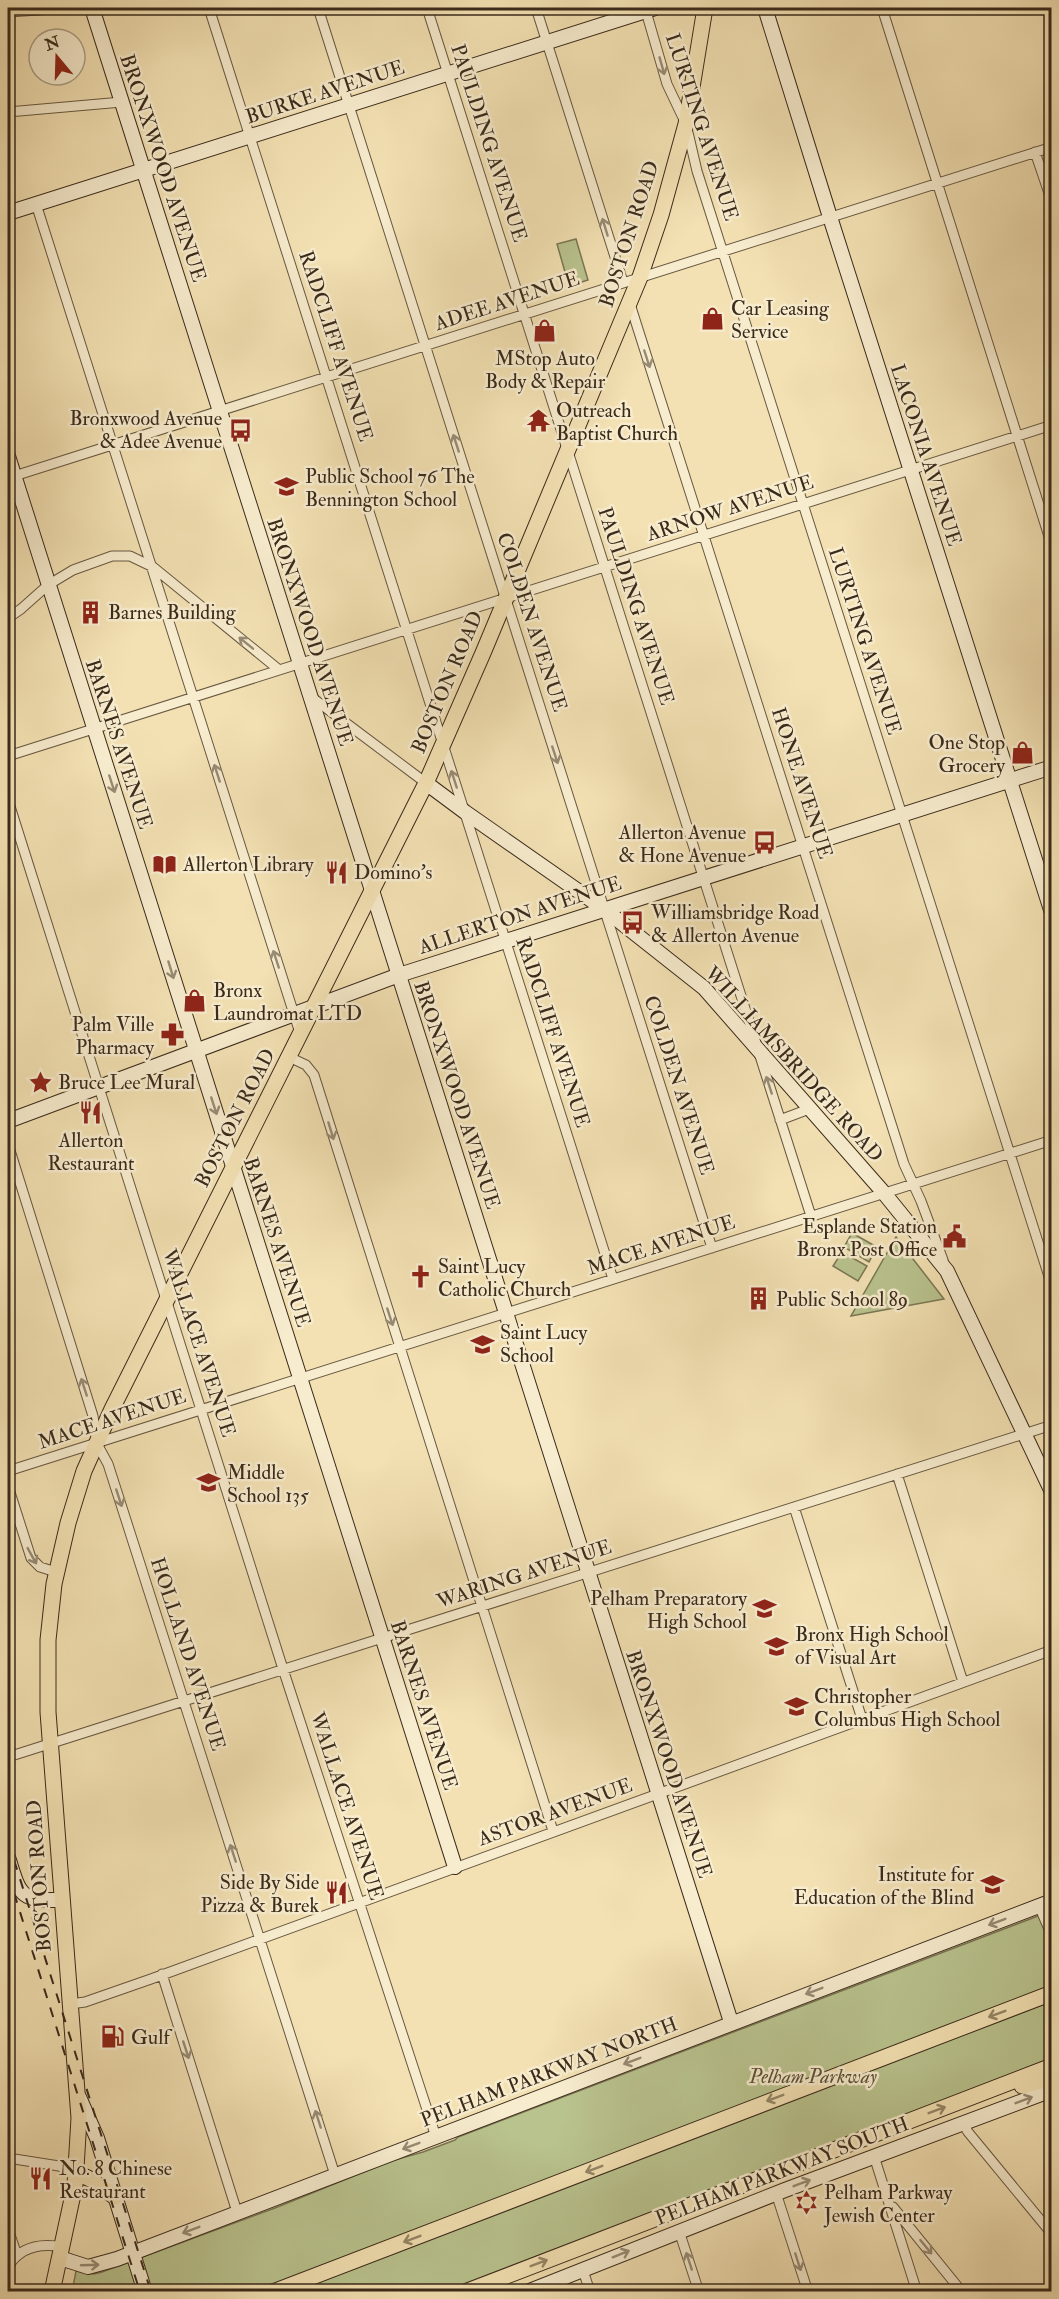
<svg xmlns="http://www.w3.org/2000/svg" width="1059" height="2299" font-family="'IM FELL Double Pica',serif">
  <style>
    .green { fill: #b9c38e; stroke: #7a7654; stroke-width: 1.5 }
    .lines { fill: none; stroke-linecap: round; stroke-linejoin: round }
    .street-casing { stroke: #685841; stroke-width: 11 }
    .secondary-casing { stroke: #3a2a1b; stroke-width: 16 }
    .primary-casing { stroke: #3a2a1b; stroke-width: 17 }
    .street { stroke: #f7ecce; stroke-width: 9 }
    .secondary { stroke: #f7ecce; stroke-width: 14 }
    .primary { stroke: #f3e1b3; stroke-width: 15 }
    .rail { stroke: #3a2a1b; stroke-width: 2; stroke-dasharray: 10 10; stroke-linecap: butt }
    .oneway { stroke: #988b74 }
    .oneway2 { stroke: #968667 }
    .labels { text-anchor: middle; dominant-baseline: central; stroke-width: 5; stroke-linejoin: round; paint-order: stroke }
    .street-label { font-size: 20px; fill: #3a2a1b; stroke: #f7ecce }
    .poi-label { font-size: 20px; fill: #3a2a1b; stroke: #f7ecce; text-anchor: start }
    .park-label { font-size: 20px; font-style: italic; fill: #5a5038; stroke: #f7ecce }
  </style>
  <rect width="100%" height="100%" fill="#f3e1b3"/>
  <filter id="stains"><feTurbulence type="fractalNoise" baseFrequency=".00333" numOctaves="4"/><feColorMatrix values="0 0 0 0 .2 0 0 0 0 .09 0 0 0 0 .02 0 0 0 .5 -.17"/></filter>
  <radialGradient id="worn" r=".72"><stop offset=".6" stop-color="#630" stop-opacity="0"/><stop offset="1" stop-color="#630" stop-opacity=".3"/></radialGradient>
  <path class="green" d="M 576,239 L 588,280 L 569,286 L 557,244 Z
    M 852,1233 L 877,1247 L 869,1262 L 844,1247 Z
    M 896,1237 L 944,1299 L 851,1316 Z
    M 842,1252 L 867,1266 L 858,1281 L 833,1266 Z
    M 1051,1911 L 1051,2059 L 446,2291 L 72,2292 L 76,2271 L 94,2274 L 102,2272 L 275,2208 L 391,2161 L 423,2152 L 455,2140 L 458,2137 Z"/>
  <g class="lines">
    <defs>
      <path id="street" d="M 209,8 L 613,1279
        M 318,8 L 712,1248
        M 427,8 L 756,1043
        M 536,8 L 623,282
        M 645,8 L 667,84 L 686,124 L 697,171 L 1052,1286
        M 882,8 L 1052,546
        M 8,12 L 69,8
        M 8,112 L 122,102
        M 1035,152 L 1052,202
        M 36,204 L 300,1033
        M 630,304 L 904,1164 L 921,1201 L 943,1260
        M 8,478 L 1052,147
        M 8,618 L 21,609 L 48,585 L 73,570 L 112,556 L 130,556 L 153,567 L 278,669
        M 310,696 L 426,783
        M 8,756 L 1052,425
        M 8,800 L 283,1669 L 436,2137
        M 760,1056 L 811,1216
        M 289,1057 L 306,1065 L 314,1075 L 553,1831
        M 780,1120 L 809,1109
        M 8,1144 L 93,1416 L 97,1444 L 108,1464 L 134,1545 L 335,2175
        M 8,1471 L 1052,1140
        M 897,1474 L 963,1682
        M 8,1486 L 31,1558 L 40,1567 L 56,1572
        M 794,1507 L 862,1719
        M 8,1757 L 1052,1425
        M 1039,1906 L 1052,1936
        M 162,1974 L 237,2212
        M 70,2004 L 85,2002 L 151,1979 L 1052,1650
        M 963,2123 L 968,2132 L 1052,2234
        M 874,2156 L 917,2292
        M 8,2158 L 59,2166 L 77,2173
        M 776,2193 L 808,2292
        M 893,2207 L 962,2292
        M 8,2229 L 17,2255
        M 679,2231 L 699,2292
        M 8,2267 C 20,2247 40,2243 62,2247
        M 583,2270 L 590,2292"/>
      <path id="secondary" d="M 92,8 L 731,2022
        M 765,8 L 830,217 L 1052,913
        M 8,213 L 655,8
        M 8,456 L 455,1867
        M 426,783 L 465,812 L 604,909 L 704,988 L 884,1193 L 947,1271 L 1052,1492
        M 8,1121 L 399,975 L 1052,767
        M 8,1857 C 20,1896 20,1901 62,1900
        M 79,2097 L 97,2138 L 145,2292
        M 60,2258 L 88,2267 L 117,2259 L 1052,1901
        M 527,2292 L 785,2190 L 1052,2090"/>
      <path id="primary" d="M 1022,2086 L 1052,2078
        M 77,2173 L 92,2180 L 115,2197
        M 52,2292 L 75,2185 L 79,2118 L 48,1712 L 48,1640 L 54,1584 L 68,1523 L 84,1471 L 112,1409 L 426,783 L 483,653 L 640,277 L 661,215 L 686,124 L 705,8
        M 273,2292 L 1052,1993
        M 465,2292 L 1052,2066"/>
    </defs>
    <use href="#street" class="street-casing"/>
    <use href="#secondary" class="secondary-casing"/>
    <use href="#primary" class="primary-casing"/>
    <use href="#street" class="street"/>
    <use href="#secondary" class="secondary"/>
    <use href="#primary" class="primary"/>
    <path class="rail" d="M 8,1841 L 151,2292
      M 8,1874 L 140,2292"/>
  </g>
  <defs><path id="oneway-shaft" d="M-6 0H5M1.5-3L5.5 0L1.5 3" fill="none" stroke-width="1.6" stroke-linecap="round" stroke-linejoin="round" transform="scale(1.5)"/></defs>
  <g class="oneway">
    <use href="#oneway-shaft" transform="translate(662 66) rotate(74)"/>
    <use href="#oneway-shaft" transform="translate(605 227) rotate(-107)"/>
    <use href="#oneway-shaft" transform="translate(647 359) rotate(72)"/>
    <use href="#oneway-shaft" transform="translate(456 443) rotate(-108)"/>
    <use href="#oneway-shaft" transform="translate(246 643) rotate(-141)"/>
    <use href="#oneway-shaft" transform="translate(555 755) rotate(72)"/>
    <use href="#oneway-shaft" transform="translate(217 773) rotate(-108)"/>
    <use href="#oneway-shaft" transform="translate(454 779) rotate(-108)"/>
    <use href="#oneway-shaft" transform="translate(112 784) rotate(72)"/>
    <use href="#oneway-shaft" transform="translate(276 959) rotate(-108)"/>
    <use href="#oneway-shaft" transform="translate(171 970) rotate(73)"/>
    <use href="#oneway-shaft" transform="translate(769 1085) rotate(-108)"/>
    <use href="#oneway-shaft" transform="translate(214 1106) rotate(72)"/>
    <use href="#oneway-shaft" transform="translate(331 1131) rotate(73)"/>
    <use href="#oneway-shaft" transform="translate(390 1317) rotate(72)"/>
    <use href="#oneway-shaft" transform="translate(84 1387) rotate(-108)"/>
    <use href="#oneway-shaft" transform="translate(119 1498) rotate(72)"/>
    <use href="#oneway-shaft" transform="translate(32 1556) rotate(61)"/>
    <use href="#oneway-shaft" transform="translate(233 1853) rotate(-108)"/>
    <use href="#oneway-shaft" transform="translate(997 1922) rotate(159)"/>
    <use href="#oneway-shaft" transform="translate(814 1991) rotate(159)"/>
    <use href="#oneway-shaft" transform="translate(186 2050) rotate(72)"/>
    <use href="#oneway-shaft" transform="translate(632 2061) rotate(159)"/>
    <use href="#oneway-shaft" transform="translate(1024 2100) rotate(-21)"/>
    <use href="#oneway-shaft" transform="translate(318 2119) rotate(-108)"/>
    <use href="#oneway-shaft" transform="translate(411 2146) rotate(159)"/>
    <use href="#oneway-shaft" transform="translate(802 2183) rotate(-21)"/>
    <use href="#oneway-shaft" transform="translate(191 2230) rotate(159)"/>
    <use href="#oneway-shaft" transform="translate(926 2247) rotate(51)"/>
    <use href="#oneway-shaft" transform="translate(621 2254) rotate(-22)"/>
    <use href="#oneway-shaft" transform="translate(689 2261) rotate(-108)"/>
    <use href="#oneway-shaft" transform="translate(798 2262) rotate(72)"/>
    <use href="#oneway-shaft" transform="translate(90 2265) rotate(-2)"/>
  </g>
  <g class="oneway2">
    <use href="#oneway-shaft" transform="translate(997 2014) rotate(159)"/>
    <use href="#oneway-shaft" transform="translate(775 2098) rotate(159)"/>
    <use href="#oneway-shaft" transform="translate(937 2110) rotate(-21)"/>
    <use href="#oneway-shaft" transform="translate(594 2169) rotate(159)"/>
    <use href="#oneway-shaft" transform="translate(412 2239) rotate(159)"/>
    <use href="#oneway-shaft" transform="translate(539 2263) rotate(-21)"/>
  </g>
  <defs>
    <symbol id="shop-bare" viewBox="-9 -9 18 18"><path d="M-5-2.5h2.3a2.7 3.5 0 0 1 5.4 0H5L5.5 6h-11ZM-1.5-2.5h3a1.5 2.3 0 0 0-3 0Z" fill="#8f2418" stroke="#f7ecce" stroke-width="2.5" paint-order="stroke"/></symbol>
    <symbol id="temple-bare" viewBox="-9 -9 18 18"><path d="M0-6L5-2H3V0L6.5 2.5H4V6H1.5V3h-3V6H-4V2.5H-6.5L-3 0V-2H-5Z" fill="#8f2418" stroke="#f7ecce" stroke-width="2.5" paint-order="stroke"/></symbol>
    <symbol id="bus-bare" viewBox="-9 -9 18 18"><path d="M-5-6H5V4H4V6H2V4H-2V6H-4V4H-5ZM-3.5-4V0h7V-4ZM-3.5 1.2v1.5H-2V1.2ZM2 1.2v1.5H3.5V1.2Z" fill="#8f2418" stroke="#f7ecce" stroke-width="2.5" paint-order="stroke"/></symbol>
    <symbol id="school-bare" viewBox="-9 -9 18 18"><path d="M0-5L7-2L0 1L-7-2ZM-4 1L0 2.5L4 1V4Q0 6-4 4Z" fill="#8f2418" stroke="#f7ecce" stroke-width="2.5" paint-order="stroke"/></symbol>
    <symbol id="building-bare" viewBox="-9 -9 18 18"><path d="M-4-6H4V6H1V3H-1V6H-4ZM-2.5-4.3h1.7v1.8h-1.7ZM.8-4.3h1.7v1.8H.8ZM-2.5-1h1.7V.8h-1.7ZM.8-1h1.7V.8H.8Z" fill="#8f2418" stroke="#f7ecce" stroke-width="2.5" paint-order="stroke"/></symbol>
    <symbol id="library-bare" viewBox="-9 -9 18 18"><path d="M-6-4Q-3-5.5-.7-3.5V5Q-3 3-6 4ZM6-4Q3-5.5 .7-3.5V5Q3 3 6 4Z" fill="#8f2418" stroke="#f7ecce" stroke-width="2.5" paint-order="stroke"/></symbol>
    <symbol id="restaurant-bare" viewBox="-9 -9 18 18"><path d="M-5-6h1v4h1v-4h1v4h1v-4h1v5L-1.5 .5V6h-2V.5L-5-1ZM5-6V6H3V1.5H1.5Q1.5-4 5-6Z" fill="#8f2418" stroke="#f7ecce" stroke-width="2.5" paint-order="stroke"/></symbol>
    <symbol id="pharmacy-bare" viewBox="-9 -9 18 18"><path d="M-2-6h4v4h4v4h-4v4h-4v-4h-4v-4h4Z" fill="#8f2418" stroke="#f7ecce" stroke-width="2.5" paint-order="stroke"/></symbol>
    <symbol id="sight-bare" viewBox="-9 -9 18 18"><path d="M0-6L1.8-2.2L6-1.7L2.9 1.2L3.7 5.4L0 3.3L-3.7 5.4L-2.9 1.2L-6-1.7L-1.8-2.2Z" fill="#8f2418" stroke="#f7ecce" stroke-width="2.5" paint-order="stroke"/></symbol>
    <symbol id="civic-bare" viewBox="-9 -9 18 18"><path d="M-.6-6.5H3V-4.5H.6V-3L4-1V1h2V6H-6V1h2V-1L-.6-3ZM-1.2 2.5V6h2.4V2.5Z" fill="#8f2418" stroke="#f7ecce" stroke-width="2.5" paint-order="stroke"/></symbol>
    <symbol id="church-bare" viewBox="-9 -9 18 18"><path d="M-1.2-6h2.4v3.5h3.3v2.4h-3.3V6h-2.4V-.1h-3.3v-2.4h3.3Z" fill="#8f2418" stroke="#f7ecce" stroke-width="2.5" paint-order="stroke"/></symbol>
    <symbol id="fuel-bare" viewBox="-9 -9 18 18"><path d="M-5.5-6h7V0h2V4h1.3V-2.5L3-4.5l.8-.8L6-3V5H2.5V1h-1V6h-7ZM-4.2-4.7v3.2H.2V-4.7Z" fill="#8f2418" stroke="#f7ecce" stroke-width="2.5" paint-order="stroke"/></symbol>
    <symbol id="synagogue-bare" viewBox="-9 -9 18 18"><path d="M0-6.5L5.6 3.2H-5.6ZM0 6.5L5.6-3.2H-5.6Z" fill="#8f2418" stroke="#f7ecce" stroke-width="2.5" paint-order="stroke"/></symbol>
  </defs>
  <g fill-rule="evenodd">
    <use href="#shop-bare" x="696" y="302" width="33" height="33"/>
    <use href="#shop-bare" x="528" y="314" width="33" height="33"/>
    <use href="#temple-bare" x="522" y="404" width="33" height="33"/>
    <use href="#bus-bare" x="224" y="414" width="33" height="33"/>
    <use href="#school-bare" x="270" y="470" width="33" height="33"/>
    <use href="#building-bare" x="74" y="596" width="33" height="33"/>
    <use href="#shop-bare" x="1006" y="736" width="33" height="33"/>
    <use href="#bus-bare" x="748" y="826" width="33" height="33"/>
    <use href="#library-bare" x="148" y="848" width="33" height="33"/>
    <use href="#restaurant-bare" x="320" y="856" width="33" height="33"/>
    <use href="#bus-bare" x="616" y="906" width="33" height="33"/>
    <use href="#shop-bare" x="178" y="984" width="33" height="33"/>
    <use href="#pharmacy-bare" x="156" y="1018" width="33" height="33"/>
    <use href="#sight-bare" x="24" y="1066" width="33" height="33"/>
    <use href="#restaurant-bare" x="74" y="1096" width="33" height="33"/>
    <use href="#civic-bare" x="938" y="1220" width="33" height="33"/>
    <use href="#church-bare" x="404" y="1260" width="33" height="33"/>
    <use href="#building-bare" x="742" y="1282" width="33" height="33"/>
    <use href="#school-bare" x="466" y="1328" width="33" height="33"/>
    <use href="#school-bare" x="192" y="1466" width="33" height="33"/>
    <use href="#school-bare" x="748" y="1592" width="33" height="33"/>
    <use href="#school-bare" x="760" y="1630" width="33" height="33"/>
    <use href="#school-bare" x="780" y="1690" width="33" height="33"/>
    <use href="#school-bare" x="976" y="1868" width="33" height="33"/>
    <use href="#restaurant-bare" x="320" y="1876" width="33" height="33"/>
    <use href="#fuel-bare" x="96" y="2020" width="33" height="33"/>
    <use href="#restaurant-bare" x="24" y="2162" width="33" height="33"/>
    <use href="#synagogue-bare" x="790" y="2186" width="33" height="33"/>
  </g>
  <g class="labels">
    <g class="street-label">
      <text transform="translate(325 92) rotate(-18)">BURKE AVENUE</text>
      <text transform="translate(702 127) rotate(72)">LURTING AVENUE</text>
      <text transform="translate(489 143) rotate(72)">PAULDING AVENUE</text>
      <text transform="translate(163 168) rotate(72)">BRONXWOOD AVENUE</text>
      <text transform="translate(629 234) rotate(-72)">BOSTON ROAD</text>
      <text transform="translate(507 301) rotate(-18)">ADEE AVENUE</text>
      <text transform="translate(336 346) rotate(72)">RADCLIFF AVENUE</text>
      <text transform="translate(926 455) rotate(72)">LACONIA AVENUE</text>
      <text transform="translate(730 508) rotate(-18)">ARNOW AVENUE</text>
      <text transform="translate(636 606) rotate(72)">PAULDING AVENUE</text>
      <text transform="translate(532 622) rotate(72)">COLDEN AVENUE</text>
      <text transform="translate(310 632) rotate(72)">BRONXWOOD AVENUE</text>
      <text transform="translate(865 641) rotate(72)">LURTING AVENUE</text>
      <text transform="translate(447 682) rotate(-67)">BOSTON ROAD</text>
      <text transform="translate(119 744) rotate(72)">BARNES AVENUE</text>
      <text transform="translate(802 783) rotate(72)">HONE AVENUE</text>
      <text transform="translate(520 915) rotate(-18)">ALLERTON AVENUE</text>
      <text transform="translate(553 1032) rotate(72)">RADCLIFF AVENUE</text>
      <text transform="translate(794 1064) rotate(48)">WILLIAMSBRIDGE ROAD</text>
      <text transform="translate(679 1085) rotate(72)">COLDEN AVENUE</text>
      <text transform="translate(457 1095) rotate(72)">BRONXWOOD AVENUE</text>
      <text transform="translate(235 1118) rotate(-63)">BOSTON ROAD</text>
      <text transform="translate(277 1242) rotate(72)">BARNES AVENUE</text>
      <text transform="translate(661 1245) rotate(-18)">MACE AVENUE</text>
      <text transform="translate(199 1343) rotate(72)">WALLACE AVENUE</text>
      <text transform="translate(112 1419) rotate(-18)">MACE AVENUE</text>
      <text transform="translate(524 1574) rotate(-18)">WARING AVENUE</text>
      <text transform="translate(188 1654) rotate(72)">HOLLAND AVENUE</text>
      <text transform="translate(424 1705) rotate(72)">BARNES AVENUE</text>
      <text transform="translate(669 1764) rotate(72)">BRONXWOOD AVENUE</text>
      <text transform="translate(347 1806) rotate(72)">WALLACE AVENUE</text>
      <text transform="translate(555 1812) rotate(-20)">ASTOR AVENUE</text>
      <text transform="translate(39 1876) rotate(-94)">BOSTON ROAD</text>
      <text transform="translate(549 2072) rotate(-21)">PELHAM PARKWAY NORTH</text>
      <text transform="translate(782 2171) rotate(-21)">PELHAM PARKWAY SOUTH</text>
    </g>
    <g class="poi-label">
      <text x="731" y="308">Car Leasing<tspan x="731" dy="23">Service</tspan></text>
      <text x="545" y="358" text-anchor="middle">MStop Auto<tspan x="545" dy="23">Body &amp; Repair</tspan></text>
      <text x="556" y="410">Outreach<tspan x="556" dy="23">Baptist Church</tspan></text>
      <text x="222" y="418" text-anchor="end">Bronxwood Avenue<tspan x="222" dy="23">&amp; Adee Avenue</tspan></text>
      <text x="305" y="476">Public School 76 The<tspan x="305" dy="23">Bennington School</tspan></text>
      <text x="108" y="612">Barnes Building</text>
      <text x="1005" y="742" text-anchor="end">One Stop<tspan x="1005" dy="23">Grocery</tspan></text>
      <text x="746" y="832" text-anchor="end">Allerton Avenue<tspan x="746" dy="23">&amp; Hone Avenue</tspan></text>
      <text x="183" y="864">Allerton Library</text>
      <text x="354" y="872">Domino's</text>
      <text x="651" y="912">Williamsbridge Road<tspan x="651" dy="23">&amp; Allerton Avenue</tspan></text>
      <text x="213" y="990">Bronx<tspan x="213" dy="23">Laundromat LTD</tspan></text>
      <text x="154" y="1024" text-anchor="end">Palm Ville<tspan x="154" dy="23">Pharmacy</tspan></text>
      <text x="58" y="1082">Bruce Lee Mural</text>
      <text x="91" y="1140" text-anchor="middle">Allerton<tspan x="91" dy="23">Restaurant</tspan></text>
      <text x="937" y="1226" text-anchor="end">Esplande Station<tspan x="937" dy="23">Bronx Post Office</tspan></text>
      <text x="438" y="1266">Saint Lucy<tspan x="438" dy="23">Catholic Church</tspan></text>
      <text x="776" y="1299">Public School 89</text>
      <text x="500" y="1332">Saint Lucy<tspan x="500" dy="23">School</tspan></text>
      <text x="227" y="1472">Middle<tspan x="227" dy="23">School 135</tspan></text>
      <text x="747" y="1598" text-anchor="end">Pelham Preparatory<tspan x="747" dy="23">High School</tspan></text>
      <text x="795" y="1634">Bronx High School<tspan x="795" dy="23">of Visual Art</tspan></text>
      <text x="814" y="1696">Christopher<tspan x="814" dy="23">Columbus High School</tspan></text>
      <text x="974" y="1874" text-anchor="end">Institute for<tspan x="974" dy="23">Education of the Blind</tspan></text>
      <text x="319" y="1882" text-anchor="end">Side By Side<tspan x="319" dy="23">Pizza &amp; Burek</tspan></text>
      <text x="131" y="2037">Gulf</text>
      <text x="59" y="2168">No. 8 Chinese<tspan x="59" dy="23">Restaurant</tspan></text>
      <text x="824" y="2192">Pelham Parkway<tspan x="824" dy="23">Jewish Center</tspan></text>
    </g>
    <g class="park-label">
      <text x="813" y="2076">Pelham Parkway</text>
    </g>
  </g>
  <rect width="1059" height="2299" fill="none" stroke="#f3e1b3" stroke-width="30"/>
  <rect x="9" y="9" width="1041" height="2281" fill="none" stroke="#3a2a1b" stroke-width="3"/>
  <rect x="15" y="15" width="1029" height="2269" fill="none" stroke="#3a2a1b" stroke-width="1.5"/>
  <g transform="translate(57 57) rotate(341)"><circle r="28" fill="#f7ecce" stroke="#ab9e86" stroke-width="1.5"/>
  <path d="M0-4.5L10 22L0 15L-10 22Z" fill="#8f2418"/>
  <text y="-9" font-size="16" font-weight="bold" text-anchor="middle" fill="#3a2a1b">N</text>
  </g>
  <rect width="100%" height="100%" filter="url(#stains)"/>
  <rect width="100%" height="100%" fill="url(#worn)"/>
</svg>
